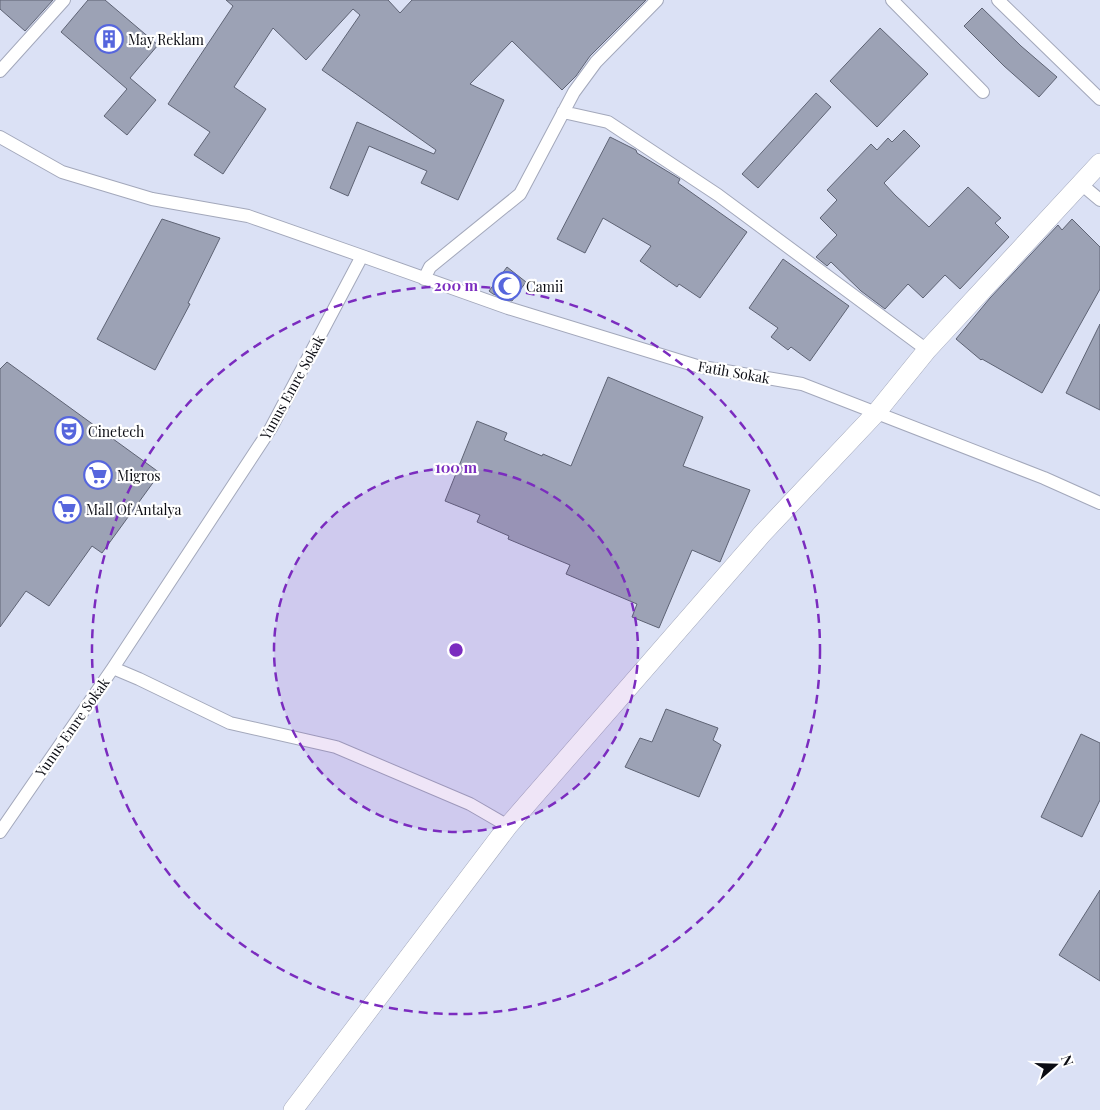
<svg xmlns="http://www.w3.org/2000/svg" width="1100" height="1110" font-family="'Playfair Display',serif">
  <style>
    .building { fill: #9ca2b5; stroke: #5e6374 }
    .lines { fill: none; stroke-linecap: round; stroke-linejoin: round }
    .street-casing { stroke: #a3a8bb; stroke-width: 14 }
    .secondary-casing { stroke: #a3a8bb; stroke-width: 20 }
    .street { stroke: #fff; stroke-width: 12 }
    .secondary { stroke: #fff; stroke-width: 19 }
    .ring { fill: none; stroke: #7b2cbf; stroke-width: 2.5; stroke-dasharray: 9 6 }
    .labels { text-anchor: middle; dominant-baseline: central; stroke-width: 4.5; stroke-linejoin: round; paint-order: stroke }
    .poi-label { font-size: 14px; fill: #0b0c13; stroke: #fff; text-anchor: start }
    .street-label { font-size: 14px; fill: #0b0c13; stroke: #fff }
    .centre { fill: #7b2cbf; stroke: #fff; stroke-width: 2.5 }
    .ring-label { font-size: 15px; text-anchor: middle; font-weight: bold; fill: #7b2cbf; stroke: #fff; stroke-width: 4.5; stroke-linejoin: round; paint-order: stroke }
  </style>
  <rect width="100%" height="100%" fill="#dbe1f5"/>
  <path class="building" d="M 0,0 L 53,0 L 25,31 L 0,9 Z
    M 88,0 L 105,0 L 158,45 L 130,78 L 156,100 L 127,135 L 104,116 L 127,89 L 61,32 Z
    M 226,0 L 388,0 L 400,13 L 412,0 L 646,0 L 590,56 L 576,76 L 562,90 L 512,41 L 470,84 L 504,100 L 458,200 L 421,183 L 427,171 L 369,146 L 348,196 L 330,188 L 357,122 L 434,154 L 436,150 L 322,70 L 360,15 L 353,9 L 306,60 L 273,28 L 234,87 L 266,109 L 223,174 L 194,155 L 210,132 L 168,104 L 233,6 Z
    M 982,8 L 1021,46 L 1057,77 L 1039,97 L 1004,66 L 964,26 Z
    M 880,28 L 928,74 L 877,127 L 830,81 Z
    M 816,93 L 831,107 L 758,188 L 742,174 Z
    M 904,130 L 920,146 L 884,183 L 895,195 L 929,227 L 968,187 L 1001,218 L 995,223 L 1009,237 L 960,289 L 945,275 L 923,298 L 908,284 L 885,309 L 861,291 L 831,262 L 827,266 L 816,257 L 837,235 L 820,218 L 837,200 L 827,190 L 871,144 L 877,150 L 888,138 L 892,142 Z
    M 610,137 L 636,150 L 637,153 L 680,179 L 678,183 L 747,232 L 700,298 L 679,284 L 677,287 L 640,261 L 651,246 L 603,218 L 585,253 L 557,239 Z
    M 162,219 L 220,238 L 188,303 L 190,304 L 155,370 L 97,339 Z
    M 1072,219 L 1100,247 L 1100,289 L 1042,393 L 982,359 L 981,360 L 956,339 L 990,298 L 1058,225 L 1062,230 Z
    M 783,259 L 849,306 L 810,361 L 791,347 L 788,350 L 771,337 L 778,328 L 749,308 Z
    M 507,267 L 526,282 L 512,301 L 493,294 L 489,291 Z
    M 1100,324 L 1100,410 L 1066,393 Z
    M 7,362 L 160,473 L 102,553 L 92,546 L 49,606 L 26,591 L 0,627 L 0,369 Z
    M 608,377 L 703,417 L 683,466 L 750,490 L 720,562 L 692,550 L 659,628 L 632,617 L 637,604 L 566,574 L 570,565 L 508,539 L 509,536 L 477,522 L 480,515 L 445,501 L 477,421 L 507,433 L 504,440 L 542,456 L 543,454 L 571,466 Z
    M 666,709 L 718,728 L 713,740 L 721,745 L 699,797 L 625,767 L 640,738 L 652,742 Z
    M 1081,734 L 1100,743 L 1100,800 L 1082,837 L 1041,817 Z
    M 1100,890 L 1100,981 L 1059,955 Z"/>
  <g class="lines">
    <defs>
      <path id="street" d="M 892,0 L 983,92
        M 998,0 L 1100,99
        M 0,71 L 64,0
        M 563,112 L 608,122 L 718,195 L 927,350
        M 0,137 L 62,172 L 152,199 L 248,216 L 362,256 L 271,428 L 113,668 L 0,832
        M 1081,184 L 1100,200
        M 362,256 L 508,308 L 697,366 L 802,384 L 1044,478 L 1100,503
        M 424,279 L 430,267 L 520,194 L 574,92 L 596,62 L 657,0
        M 113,668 L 139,679 L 230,723 L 336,747 L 470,804 L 508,826"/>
      <path id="secondary" d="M 293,1110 L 508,826 L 762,534 L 876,413 L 927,350 L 1100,163"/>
    </defs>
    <use href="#street" class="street-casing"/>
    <use href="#secondary" class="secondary-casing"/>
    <use href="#street" class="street"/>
    <use href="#secondary" class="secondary"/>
  </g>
  <circle cx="456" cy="650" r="182" fill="#7b2cbf" fill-opacity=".12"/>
  <g class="ring">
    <circle cx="456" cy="650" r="182"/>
    <circle cx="456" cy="650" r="364"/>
  </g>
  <defs>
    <symbol id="building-ring" viewBox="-11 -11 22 22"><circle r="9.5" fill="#fff" stroke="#5666dd" stroke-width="1.5"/><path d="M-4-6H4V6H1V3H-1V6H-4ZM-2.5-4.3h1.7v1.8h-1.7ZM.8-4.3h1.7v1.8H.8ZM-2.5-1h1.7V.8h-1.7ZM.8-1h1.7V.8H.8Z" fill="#5666dd"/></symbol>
    <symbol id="mosque-ring" viewBox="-11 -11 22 22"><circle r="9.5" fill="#fff" stroke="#5666dd" stroke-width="1.5"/><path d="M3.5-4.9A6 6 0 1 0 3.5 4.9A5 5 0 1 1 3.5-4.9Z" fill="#5666dd"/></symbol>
    <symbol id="theatre-ring" viewBox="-11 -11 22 22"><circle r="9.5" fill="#fff" stroke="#5666dd" stroke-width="1.5"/><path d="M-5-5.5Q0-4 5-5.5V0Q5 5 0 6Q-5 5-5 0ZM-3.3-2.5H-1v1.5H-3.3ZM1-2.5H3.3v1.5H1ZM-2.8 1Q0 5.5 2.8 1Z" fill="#5666dd"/></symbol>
    <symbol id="supermarket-ring" viewBox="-11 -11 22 22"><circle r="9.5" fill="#fff" stroke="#5666dd" stroke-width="1.5"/><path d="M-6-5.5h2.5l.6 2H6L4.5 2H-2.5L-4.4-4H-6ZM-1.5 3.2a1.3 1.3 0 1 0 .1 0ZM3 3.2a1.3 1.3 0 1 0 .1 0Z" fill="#5666dd"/></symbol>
  </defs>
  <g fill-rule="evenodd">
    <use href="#building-ring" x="93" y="23" width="32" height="32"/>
    <use href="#mosque-ring" x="491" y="270" width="32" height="32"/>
    <use href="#theatre-ring" x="53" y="415" width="32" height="32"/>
    <use href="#supermarket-ring" x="82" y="459" width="32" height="32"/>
    <use href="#supermarket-ring" x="51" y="493" width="32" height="32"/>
  </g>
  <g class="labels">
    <g class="poi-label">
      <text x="128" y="39">May Reklam</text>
      <text x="526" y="286">Camii</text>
      <text x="88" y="431">Cinetech</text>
      <text x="117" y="475">Migros</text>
      <text x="86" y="509">Mall Of Antalya</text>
    </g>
    <g class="street-label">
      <text transform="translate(734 372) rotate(10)">Fatih Sokak</text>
      <text transform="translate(292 387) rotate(-61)">Yunus Emre Sokak</text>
      <text transform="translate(72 727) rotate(-55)">Yunus Emre Sokak</text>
    </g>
  </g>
  <circle cx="456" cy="650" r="8" class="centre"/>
  <g class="ring-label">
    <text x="456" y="291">200 m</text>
    <text x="456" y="473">100 m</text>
  </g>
  <g transform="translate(1055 1065) rotate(70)" stroke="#ffffff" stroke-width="4" paint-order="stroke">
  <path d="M0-4L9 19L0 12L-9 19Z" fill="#0b0c13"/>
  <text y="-8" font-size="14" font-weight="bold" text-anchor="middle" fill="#0b0c13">N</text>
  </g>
</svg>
